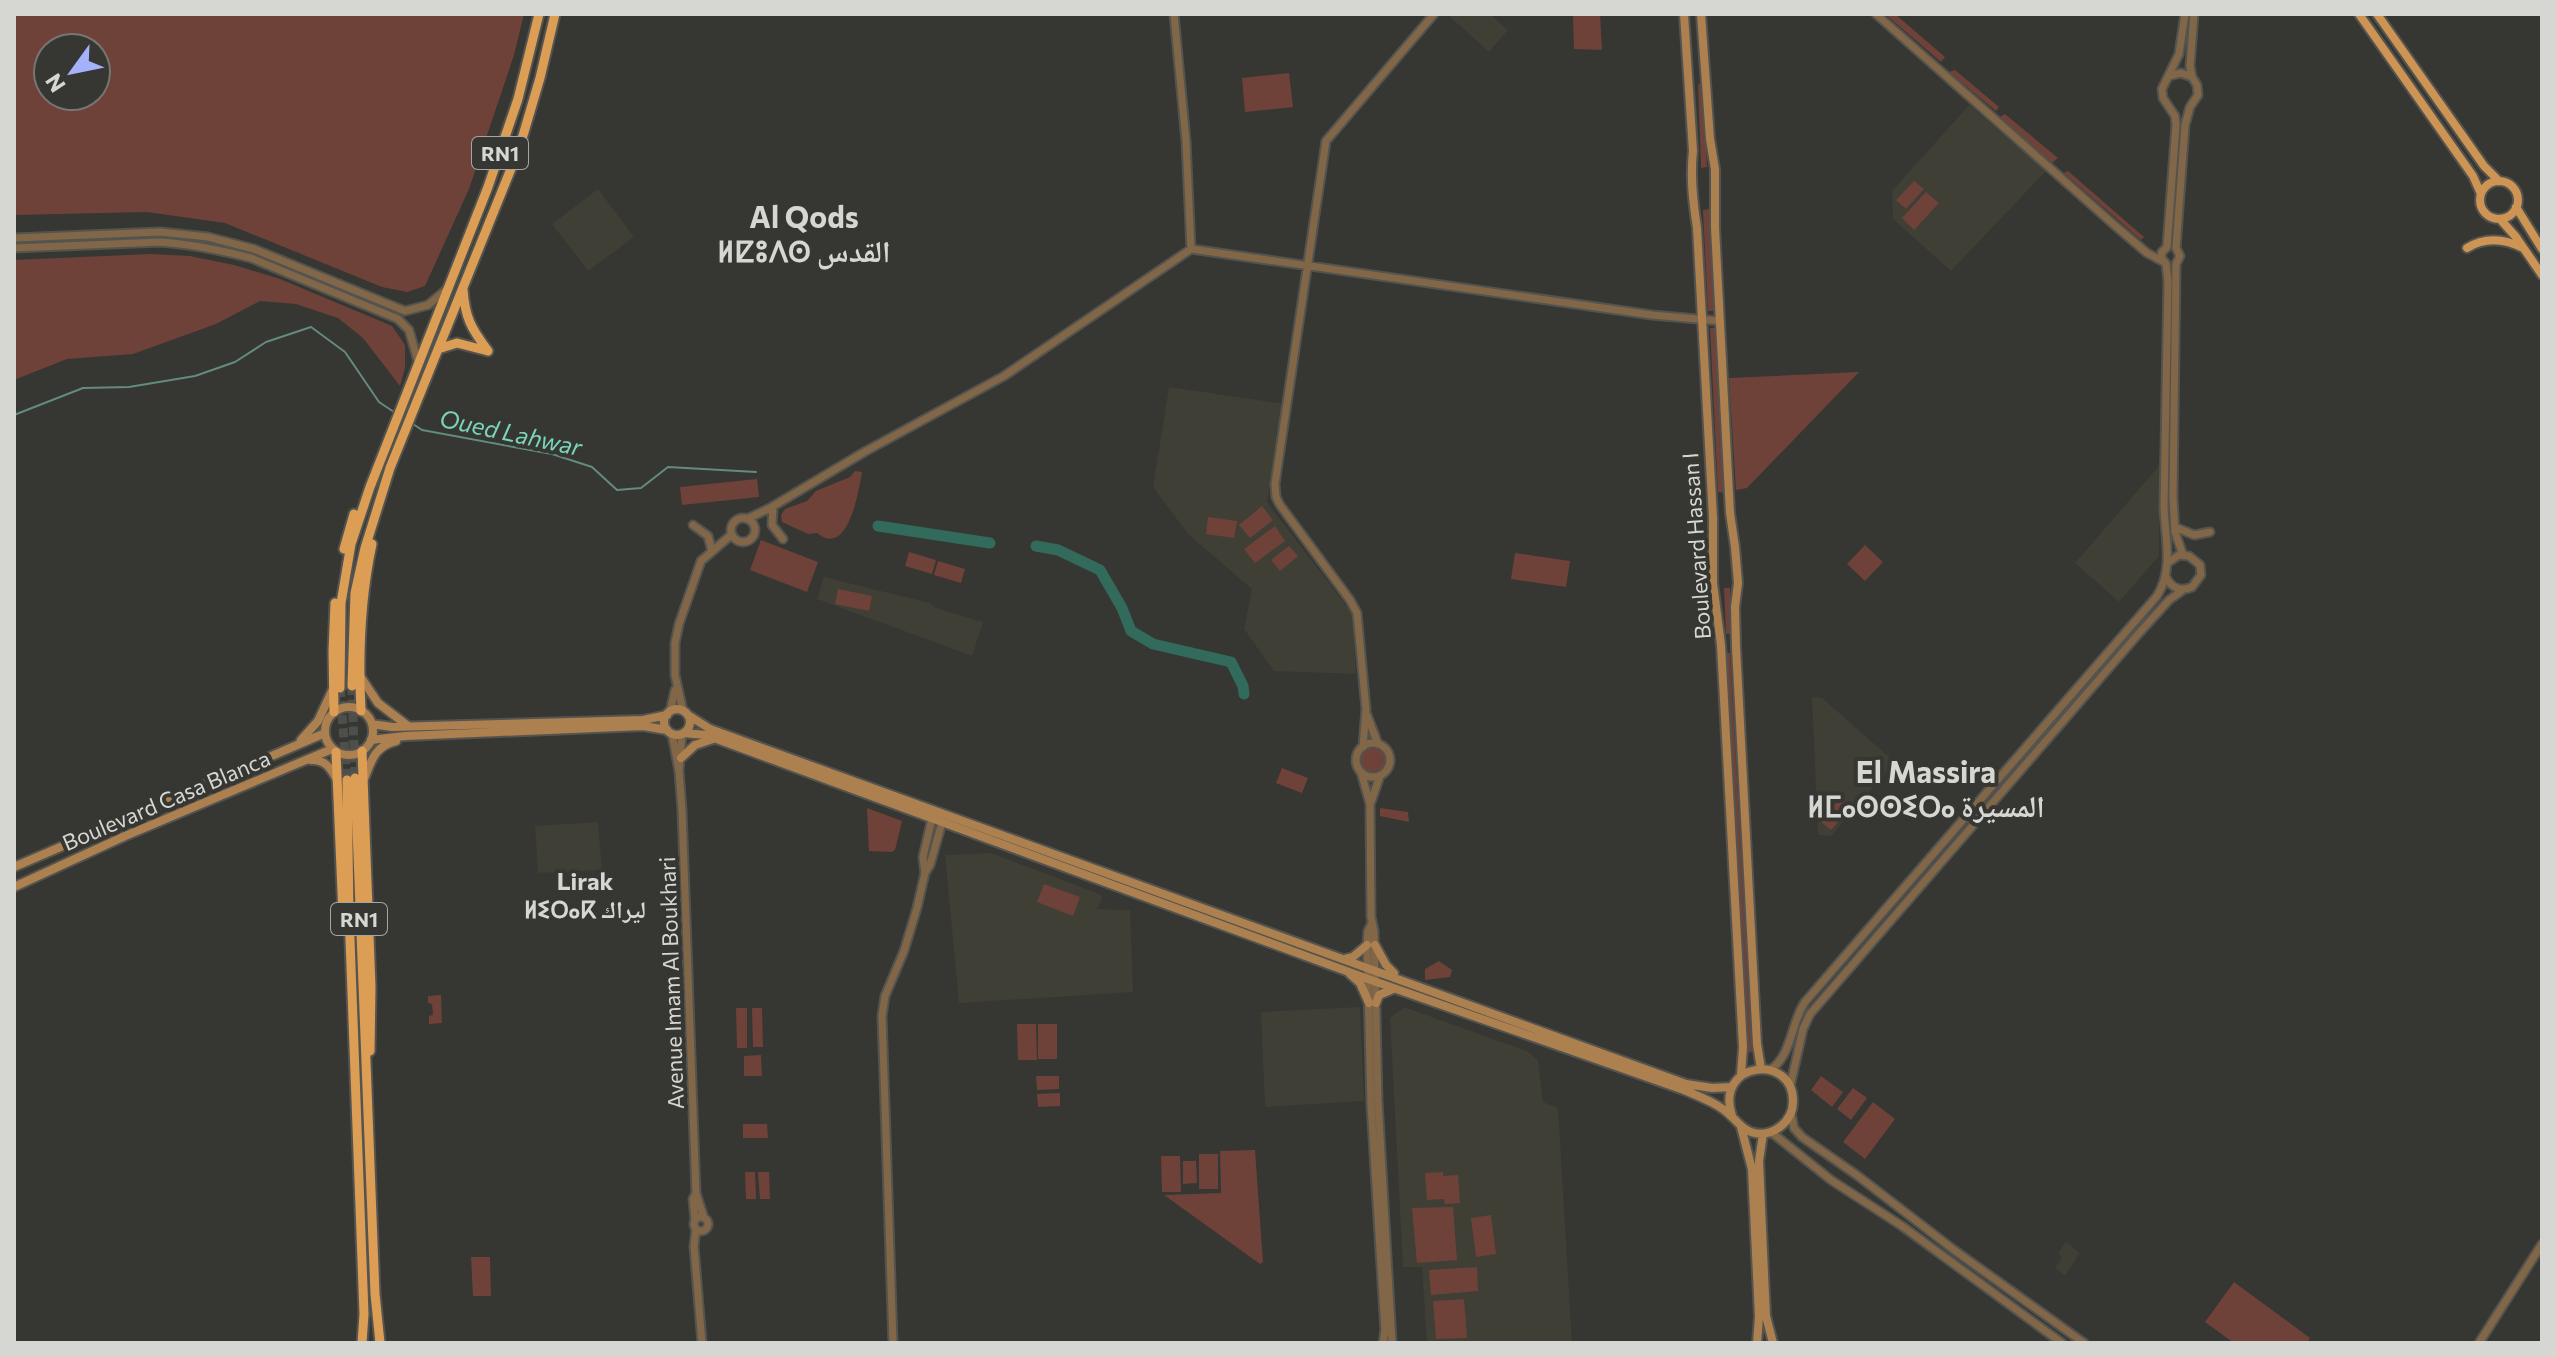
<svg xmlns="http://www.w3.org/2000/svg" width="2556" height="1357" font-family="Commissioner,'Noto Naskh Arabic','Noto Sans Tifinagh',sans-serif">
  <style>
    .built { fill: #403f35 }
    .green { fill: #6e4239; fill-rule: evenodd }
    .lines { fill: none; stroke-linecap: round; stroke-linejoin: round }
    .stream { stroke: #638b7f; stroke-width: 2 }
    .river { stroke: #326b5b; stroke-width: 11 }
    .trunk-tunnel { stroke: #4e4e4a; stroke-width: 9; stroke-dasharray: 9 4.5; stroke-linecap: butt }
    .tertiary-casing { stroke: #53534f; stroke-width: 11 }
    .secondary-casing { stroke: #53534f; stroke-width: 12 }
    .primary-casing { stroke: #53534f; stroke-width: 12 }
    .trunk-casing { stroke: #53534f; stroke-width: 13 }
    .tertiary { stroke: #826648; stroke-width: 7 }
    .secondary { stroke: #ad804f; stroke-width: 8 }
    .primary { stroke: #cd9453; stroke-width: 8 }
    .trunk { stroke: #dc9d54; stroke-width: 9 }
    .labels { text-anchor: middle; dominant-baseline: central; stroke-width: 8; stroke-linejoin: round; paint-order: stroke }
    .shield { fill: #363632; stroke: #a6a6a3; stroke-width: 2 }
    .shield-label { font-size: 20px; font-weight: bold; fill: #d6d6d3 }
    .street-label { font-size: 22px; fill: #d6d6d3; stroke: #363632 }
    .water-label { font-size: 24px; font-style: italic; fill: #79d4b9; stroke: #363632 }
    .neighbourhood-label { font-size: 24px; font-weight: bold; fill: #d6d6d3; stroke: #363632 }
    .district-label { font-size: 30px; font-weight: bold; fill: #d6d6d3; stroke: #363632 }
  </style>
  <rect width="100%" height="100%" fill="#363632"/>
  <path class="built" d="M 1447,14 L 1490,14 L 1508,30 L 1489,52 Z
    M 1969,105 L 2046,171 L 1951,271 L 1893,219 L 1892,191 Z
    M 598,189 L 634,237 L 588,271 L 552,224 Z
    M 1169,387 L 1285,404 L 1267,502 L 1352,613 L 1356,674 L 1274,671 L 1244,629 L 1252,589 L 1188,534 L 1153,487 Z
    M 2159,466 L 2159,556 L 2119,602 L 2075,563 Z
    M 824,577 L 930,603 L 936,608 L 983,622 L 972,656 L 817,599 Z
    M 1812,697 L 1822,698 L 1895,762 L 1831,836 L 1818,835 Z
    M 598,822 L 602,870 L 538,873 L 535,826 Z
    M 991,853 L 1102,895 L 1101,902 L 1096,909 L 1130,910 L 1133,992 L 959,1003 L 945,855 Z
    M 1360,1007 L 1364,1101 L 1265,1107 L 1261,1012 Z
    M 1404,1007 L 1527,1051 L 1538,1060 L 1543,1102 L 1558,1108 L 1572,1343 L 1427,1343 L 1422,1267 L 1403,1267 L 1390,1018 Z
    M 2066,1242 L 2080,1253 L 2065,1276 L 2055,1268 L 2062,1258 L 2058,1253 Z"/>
  <path class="green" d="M 14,14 L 524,14 L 514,55 L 469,189 L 425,286 L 407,292 L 382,287 L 225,223 L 147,212 L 14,215 ZM 48,48 L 96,48 L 96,96 L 48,96 Z
    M 1573,14 L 1600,14 L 1602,50 L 1574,49 Z
    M 1885,14 L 1895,14 L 1945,57 L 1941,62 Z
    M 1955,70 L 1999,107 L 1996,111 L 1949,72 Z
    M 1289,73 L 1293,107 L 1245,112 L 1242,78 Z
    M 1703,83 L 1707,167 L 1701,168 L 1698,84 Z
    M 2005,114 L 2058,158 L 2052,163 L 2000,117 Z
    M 2068,171 L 2144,237 L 2141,240 L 2064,173 Z
    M 1914,181 L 1924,189 L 1906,209 L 1896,200 Z
    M 1926,192 L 1939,203 L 1914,230 L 1902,218 Z
    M 1709,209 L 1716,311 L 1708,311 L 1703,210 Z
    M 150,254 L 190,256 L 234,265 L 280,279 L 392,326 L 405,345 L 405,368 L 400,386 L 363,338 L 338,318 L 296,304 L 260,301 L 216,324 L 133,354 L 67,359 L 14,380 L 14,260 Z
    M 1710,328 L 1715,328 L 1725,493 L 1718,492 Z
    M 1859,372 L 1747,488 L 1736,490 L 1729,378 Z
    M 855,471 L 862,472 C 859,490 848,559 817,533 L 808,534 L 782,522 L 781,515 L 785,509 L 807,501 L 816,491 L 850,477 Z
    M 757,479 L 759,497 L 682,505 L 680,487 Z
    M 1262,506 L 1273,520 L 1250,538 L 1239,525 Z
    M 1208,517 L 1237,521 L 1234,538 L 1206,534 Z
    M 1275,526 L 1285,541 L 1255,563 L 1244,549 Z
    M 761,540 L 818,562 L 807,592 L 750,570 Z
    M 1865,545 L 1883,562 L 1865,581 L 1847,564 Z
    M 1289,546 L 1298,556 L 1280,571 L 1271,560 Z
    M 909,552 L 936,560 L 932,574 L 905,566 Z
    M 1515,553 L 1570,561 L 1566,587 L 1511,579 Z
    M 938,561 L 965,569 L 961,583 L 934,575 Z
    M 1724,588 L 1730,588 L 1733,634 L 1726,634 Z
    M 838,589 L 872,596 L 869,611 L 835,604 Z
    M 1725,653 L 1730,653 L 1752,1052 L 1747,1053 Z
    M1361 760a12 12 0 1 1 24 0a12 12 0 1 1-24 0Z
    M 1282,768 L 1308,778 L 1302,793 L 1276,783 Z
    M 1840,799 L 1850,808 L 1831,830 L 1820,821 Z
    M 867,808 L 902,821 L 895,850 L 892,852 L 869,851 Z
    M 1380,808 L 1408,812 L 1409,822 L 1380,816 Z
    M 1044,884 L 1080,897 L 1073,916 L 1037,902 Z
    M 1439,961 L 1452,970 L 1450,977 L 1425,980 L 1425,969 Z
    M 441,995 L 442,1023 L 429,1024 L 429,1016 L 433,1015 L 432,1004 L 428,1003 L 428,996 Z
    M 736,1008 L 747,1008 L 747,1048 L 737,1048 Z
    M 752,1008 L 762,1008 L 763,1047 L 753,1047 Z
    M 1017,1024 L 1036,1024 L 1037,1060 L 1018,1060 Z
    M 1038,1024 L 1057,1024 L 1057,1059 L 1038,1059 Z
    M 761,1055 L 762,1076 L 744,1076 L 744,1056 Z
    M 1036,1076 L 1059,1076 L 1059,1089 L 1037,1090 Z
    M 1821,1076 L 1843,1092 L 1832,1107 L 1811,1090 Z
    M 1853,1088 L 1867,1098 L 1851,1120 L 1837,1109 Z
    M 1060,1093 L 1060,1106 L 1038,1107 L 1037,1094 Z
    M 1873,1102 L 1895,1119 L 1865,1159 L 1843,1142 Z
    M 743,1124 L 767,1124 L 768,1138 L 743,1138 Z
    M 1255,1150 L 1263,1262 L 1260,1264 L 1164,1195 L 1221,1193 L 1220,1151 Z
    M 1199,1154 L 1218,1154 L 1218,1189 L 1199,1189 Z
    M 1161,1156 L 1180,1156 L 1181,1192 L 1162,1192 Z
    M 1183,1161 L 1196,1161 L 1197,1183 L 1183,1184 Z
    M 745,1172 L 755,1172 L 756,1199 L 746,1199 Z
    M 758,1172 L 769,1172 L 770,1199 L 760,1199 Z
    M 1443,1172 L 1443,1176 L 1458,1175 L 1460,1203 L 1445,1204 L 1444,1199 L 1427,1200 L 1425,1173 Z
    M 1453,1207 L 1457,1260 L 1417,1263 L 1412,1208 Z
    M 1491,1215 L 1496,1254 L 1476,1257 L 1471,1218 Z
    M 471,1257 L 490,1257 L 491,1296 L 473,1296 Z
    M 1477,1267 L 1478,1291 L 1431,1295 L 1429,1270 Z
    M 2234,1282 L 2310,1338 L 2307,1343 L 2234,1343 L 2205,1322 Z
    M 1464,1299 L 1467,1338 L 1436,1339 L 1433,1301 Z"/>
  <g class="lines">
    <path class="stream" d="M 14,415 L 83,388 L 129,387 L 195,376 L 235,362 L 266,342 L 311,327 L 345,352 L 379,402 L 394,412
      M 413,424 L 422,430 L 552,454 L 592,467 L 617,490 L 641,488 L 668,467 L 756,472"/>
    <path class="river" d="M 878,526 L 990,543
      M 1036,546 L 1058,550 L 1100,570 L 1122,608 L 1131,631 L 1153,644 L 1231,662 L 1243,686 L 1244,694"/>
    <path class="trunk-tunnel" d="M 352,686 L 355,778
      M 340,688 L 347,780"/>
    <defs>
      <path id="tertiary" d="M 1174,14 L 1186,141 L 1191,249
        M 1876,14 L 2112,223 L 2147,253 L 2164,262
        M 2169,76 L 2181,73 L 2192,77
        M 14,238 L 160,232 L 208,237 L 254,249 L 405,311 L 428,305 L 446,290
        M 14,248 L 160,242 C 191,244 220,250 251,258 L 398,319 L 409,330 L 418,361
        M 773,507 L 772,525 L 783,539
        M731 530a12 12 0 1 1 24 0a12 12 0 1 1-24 0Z
        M 747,519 L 770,508 L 866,451 L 1004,376 L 1191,249 L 1652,315 L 1720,321
        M 693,525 L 708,536 L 712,551
        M 2175,527 L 2194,535 L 2210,532
        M 2183,555 L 2175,532 L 2173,497 L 2176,264 L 2180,256 L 2176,248 L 2185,125 L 2190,107 L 2198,95 L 2197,85 L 2192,77 L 2190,66 L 2194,14
        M 2166,577 C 2171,588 2181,592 2192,587 L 2201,575 L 2200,565 L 2189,556 L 2179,555 L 2169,562
        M 683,711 L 675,675 L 675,643 L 679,624 L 701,561 L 731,535
        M 670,712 L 675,690
        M 1367,715 L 1378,744
        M 672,734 L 679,771 L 682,810 L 696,1193 L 704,1218
        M1356 760a17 17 0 1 1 34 0a17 17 0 1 1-34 0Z
        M 1363,747 L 1366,709 L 1357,613 L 1350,600 L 1280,505 L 1276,497 L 1275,484 L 1326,141 L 1434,14
        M 679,771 L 682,734
        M 1361,772 L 1370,804 L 1371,917 L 1374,931 L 1378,1101 L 1392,1343
        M 1371,802 L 1380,776
        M 925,873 L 930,865 L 943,819
        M 1371,925 L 1368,931 L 1367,945 L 1371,1105 L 1385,1330 L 1383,1343
        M 1770,1070 C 1792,1056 1791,1022 1805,1002 L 2157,596 C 2174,569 2165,538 2164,507 L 2168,281 L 2166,264 L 2161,257 L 2162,252 L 2167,247 L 2176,125 L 2175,116 L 2163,98 L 2162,89 L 2179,54 L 2185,14
        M 1790,1087 L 1803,1029 L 1810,1014 L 2140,632 L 2169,600 L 2183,590
        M 1791,1113 L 1794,1128 L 1802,1137 L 1858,1176 L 1954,1250 L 2084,1343
        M 1771,1132 L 1831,1180 L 1902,1226 L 2062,1343
        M694 1224a7 7 0 1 1 14 0a7 7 0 1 1-14 0Z
        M 695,1220 L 693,1199 L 696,1193
        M 696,1229 L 694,1246 L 702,1343
        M 893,1343 L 882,1016 L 885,996 L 904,951 L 917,908 L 925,873 L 923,857 L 933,814
        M 2479,1343 L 2542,1244"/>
      <path id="secondary" d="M 1684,14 L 1693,151 C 1690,177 1693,202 1697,228 L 1713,518 L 1713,583 L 1721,645 L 1743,1047 L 1741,1075
        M 1701,14 L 1710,139 L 1715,169 L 1715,228 L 1730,513 L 1735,547 L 1738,583 L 1735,607 L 1736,647 L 1757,1044 L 1761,1069
        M 360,676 L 378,703 L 408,726
        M325 731a24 24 0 1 1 48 0a24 24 0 1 1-48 0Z
        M664 722a13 13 0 1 1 26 0a13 13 0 1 1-26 0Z
        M 688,715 L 710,729 L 1686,1084 L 1712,1088 L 1732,1087
        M 372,724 L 392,727 L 643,720 L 667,715
        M 684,733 L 706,735 L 1368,979 L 1684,1090 C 1700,1097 1720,1104 1732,1117 C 1739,1123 1742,1129 1751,1132 C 1772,1139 1793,1122 1793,1101 C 1793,1053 1714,1061 1732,1116
        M 301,740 L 318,721 L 332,691
        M 371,740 L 405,736 L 643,726 L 667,730
        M 681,758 L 695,745 L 713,739
        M 311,760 C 324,759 330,767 336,778
        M 365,777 C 372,758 376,746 396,741
        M 14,867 L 325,733
        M 14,887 L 125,836 L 332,749
        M 1375,945 L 1386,965 L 1394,973
        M 1345,959 L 1353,957 L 1367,945
        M 1350,974 L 1360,983 L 1369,1003
        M 1376,1003 L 1379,995 L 1393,989
        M 1741,1127 L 1752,1169 L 1759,1317 L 1757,1343
        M 1763,1134 L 1759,1161 L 1764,1273 L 1766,1316 L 1773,1343"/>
      <path id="primary" d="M 2359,14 L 2473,176 L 2481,194
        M 2377,14 L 2484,166 L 2499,181
        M2480 200a19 19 0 1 1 38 0a19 19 0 1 1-38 0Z
        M 2516,207 L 2542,249
        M 2500,219 L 2516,237 L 2542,275
        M 2467,248 C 2485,237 2505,239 2523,248"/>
      <path id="trunk" d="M 463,289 C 465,318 471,328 488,351
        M 438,349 L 457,343 L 488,351
        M 344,549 L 354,514
        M 352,686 L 355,593 L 365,548 L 390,468 L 519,149 L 540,78 L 555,14
        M 340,688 L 341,603 L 351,544 L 370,487 L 488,187 L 518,99 L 539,14
        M 361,711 C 358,654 360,600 372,544
        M 334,712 L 333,651 L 335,603
        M 362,751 L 371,987 L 370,1051
        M 336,752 L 343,915
        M 355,778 L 375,1294 L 380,1343
        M 347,780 L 349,913 L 364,1314 L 362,1343"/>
    </defs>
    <use href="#tertiary" class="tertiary-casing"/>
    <use href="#secondary" class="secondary-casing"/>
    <use href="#primary" class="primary-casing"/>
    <use href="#trunk" class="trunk-casing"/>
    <use href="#tertiary" class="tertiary"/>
    <use href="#secondary" class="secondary"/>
    <use href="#primary" class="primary"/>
    <use href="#trunk" class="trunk"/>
  </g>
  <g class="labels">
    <g class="shield">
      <rect x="472" y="137" width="56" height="32" rx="6"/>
      <rect x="331" y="903" width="56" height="32" rx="6"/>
    </g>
    <g class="shield-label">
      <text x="500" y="153">RN1</text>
      <text x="359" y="919">RN1</text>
    </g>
    <g class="street-label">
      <text transform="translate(1696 546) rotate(-94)">Boulevard Hassan I</text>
      <text transform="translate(166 800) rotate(-23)">Boulevard Casa Blanca</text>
      <text transform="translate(671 983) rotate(-92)">Avenue Imam Al Boukhari</text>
    </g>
    <g class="water-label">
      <text transform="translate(511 432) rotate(12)">Oued Lahwar</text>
    </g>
    <g class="neighbourhood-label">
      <text x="585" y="880">Lirak<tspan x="585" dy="28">ⵍⵉⵔⴰⴽ ليراك</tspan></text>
    </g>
    <g class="district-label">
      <text x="804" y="215">Al Qods<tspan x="804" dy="34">ⵍⵇⵓⴷⵙ القدس</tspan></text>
      <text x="1926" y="770">El Massira<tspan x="1926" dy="34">ⵍⵎⴰⵙⵙⵉⵔⴰ المسيرة</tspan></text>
    </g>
  </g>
  <rect width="2556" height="1357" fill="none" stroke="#d6d6d3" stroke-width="32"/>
  <g transform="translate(72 72) rotate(237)"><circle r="38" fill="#363632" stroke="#767672" stroke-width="2"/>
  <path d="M0-6L14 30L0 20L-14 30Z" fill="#a6b1fc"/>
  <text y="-12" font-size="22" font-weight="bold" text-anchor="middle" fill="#d6d6d3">N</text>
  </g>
</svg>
